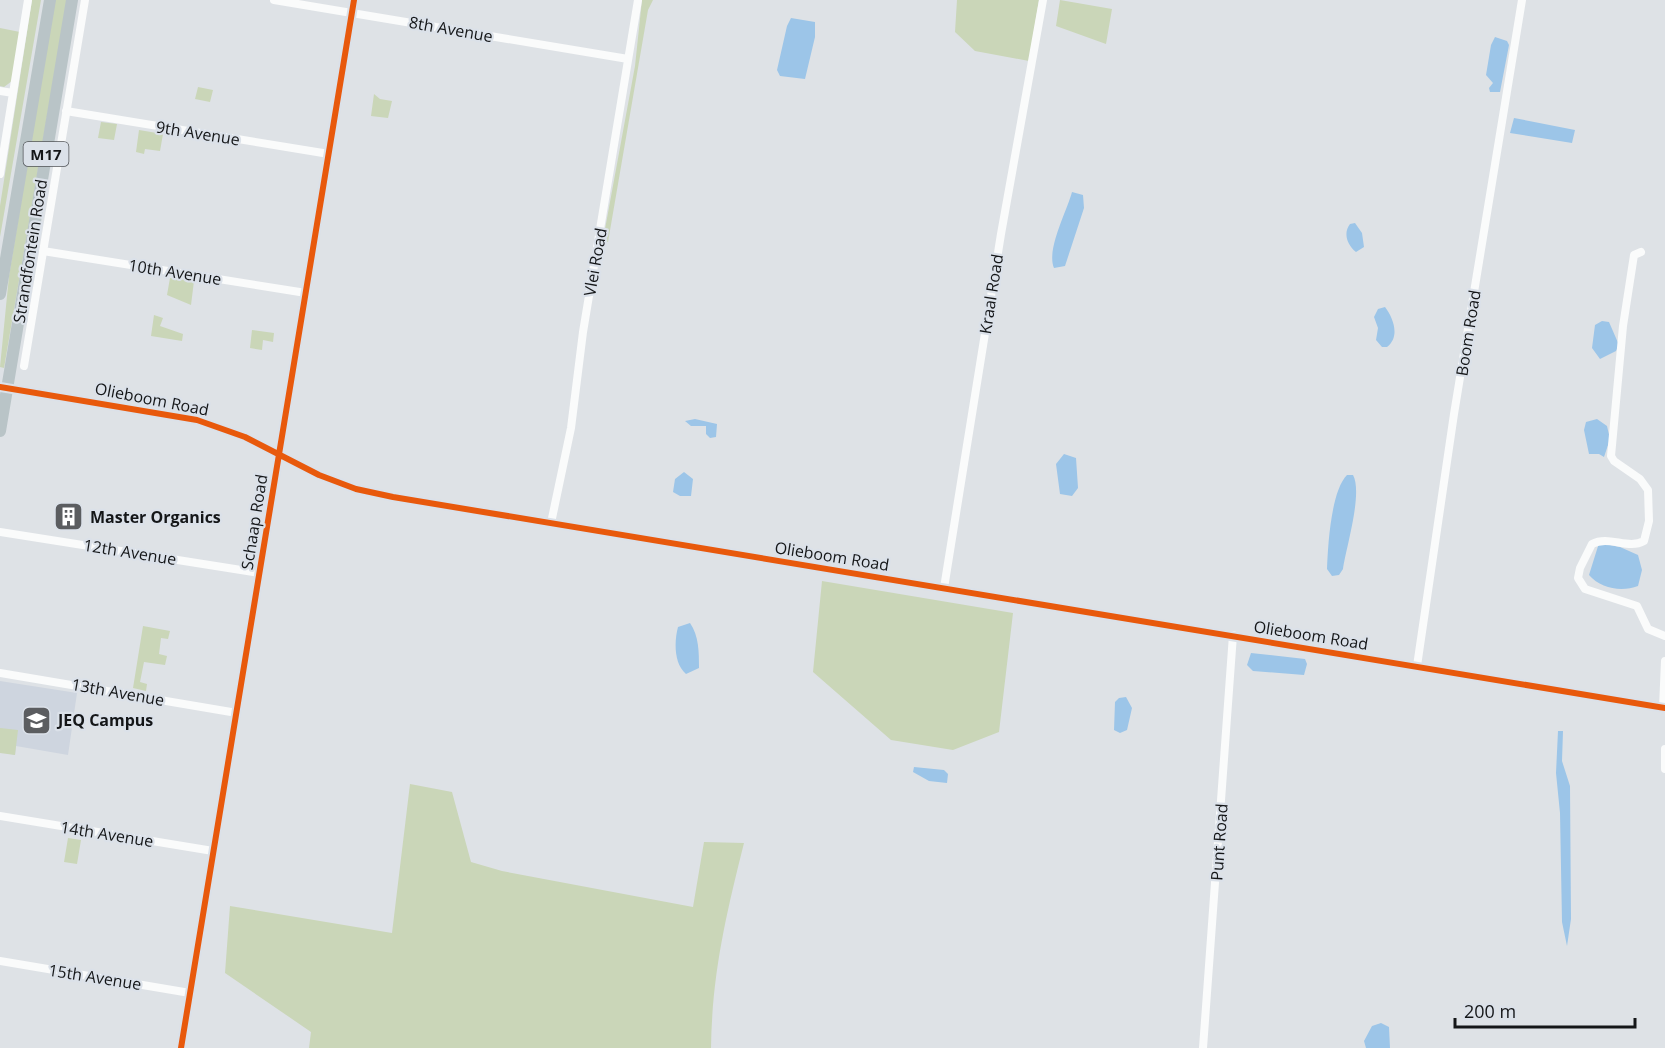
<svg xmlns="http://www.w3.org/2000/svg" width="1665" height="1048" font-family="'Open Sans',sans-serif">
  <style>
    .built { fill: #ced5df }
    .green { fill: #cad6b8 }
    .water { fill: #9cc5e8 }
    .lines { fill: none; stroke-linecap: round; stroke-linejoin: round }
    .minor { stroke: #fafbfb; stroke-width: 8 }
    .primary { stroke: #b9c4c7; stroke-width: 12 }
    .cycleway-casing { stroke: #dbe1e9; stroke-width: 10 }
    .cycleway { stroke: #e8590c; stroke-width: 6 }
    .labels { text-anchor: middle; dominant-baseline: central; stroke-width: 4.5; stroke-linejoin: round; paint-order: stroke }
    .shield { fill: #dbe1e9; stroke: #505357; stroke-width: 1.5 }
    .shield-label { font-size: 15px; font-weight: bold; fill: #141618 }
    .street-label { font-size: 16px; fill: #141618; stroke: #dbe1e9 }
    .poi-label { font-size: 16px; font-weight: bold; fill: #141618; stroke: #dbe1e9; text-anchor: start }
  </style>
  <rect width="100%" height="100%" fill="#dee2e6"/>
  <path class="built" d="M 0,681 L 77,693 L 68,755 L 16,746 L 15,755 L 0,752 Z"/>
  <path class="green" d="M 32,0 L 41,0 L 0,237 L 0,206 Z
    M 54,0 L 67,0 L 4,368 L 0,367 L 9,276 Z
    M 642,0 L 653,0 L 648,10 L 608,242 L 603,240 L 635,66 Z
    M 957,0 L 1039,0 L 1029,61 L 975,51 L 955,32 Z
    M 1060,0 L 1112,9 L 1106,44 L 1056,26 Z
    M 0,28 L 20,32 L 12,81 L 4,87 L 0,86 Z
    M 198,87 L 213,90 L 210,102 L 195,99 Z
    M 374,94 L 380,99 L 392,101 L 388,118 L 371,116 Z
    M 101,122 L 117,124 L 114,140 L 98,138 Z
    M 139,130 L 163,134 L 160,151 L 145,149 L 144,154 L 136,152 Z
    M 170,278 L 194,281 L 191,305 L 167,295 Z
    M 154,315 L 163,318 L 160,326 L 183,334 L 182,341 L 151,336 Z
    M 252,330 L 274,333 L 273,342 L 263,340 L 262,350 L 250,348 Z
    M 822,581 L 1013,613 L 999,732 L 953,750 L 891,740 L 813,672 Z
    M 143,626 L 170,631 L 168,639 L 161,638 L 159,654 L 167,656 L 165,665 L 144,662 L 140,682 L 147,684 L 146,691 L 133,688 Z
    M 0,728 L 18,730 L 15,755 L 0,753 Z
    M 410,784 L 452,792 L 471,862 L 502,871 L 693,907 L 704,842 L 744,843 C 726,915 712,974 711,1048 L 309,1048 L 311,1032 L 225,973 L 230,906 L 392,933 Z
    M 68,838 L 81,840 L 77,864 L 64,862 Z"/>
  <path class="water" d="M 791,18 L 815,22 L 815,37 L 805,79 L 780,76 L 777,70 L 787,26 Z
    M 1495,37 L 1507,41 L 1509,45 L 1500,92 L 1490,92 L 1489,88 L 1493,83 L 1486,75 L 1491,45 Z
    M 1514,118 L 1575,130 L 1572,143 L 1510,133 Z
    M 1072,192 L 1083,195 L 1084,208 L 1065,266 L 1054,268 C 1046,250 1067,211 1072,192 Z
    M 1355,223 L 1362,233 L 1364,247 L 1356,252 C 1347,245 1343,233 1350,224 Z
    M 1385,307 C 1394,319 1400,337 1387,347 L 1382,347 L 1376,340 L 1378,328 L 1374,317 L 1378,309 Z
    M 1602,321 L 1609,322 L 1619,345 L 1616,351 L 1600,359 L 1592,348 L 1595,325 Z
    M 695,419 L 717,424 L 716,437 L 710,438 L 706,434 L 706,426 L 691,426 L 685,421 Z
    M 1597,419 L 1607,426 L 1610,439 L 1604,457 L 1599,454 L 1589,454 L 1584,430 L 1586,422 Z
    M 1064,454 L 1076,458 L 1078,488 L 1072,496 L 1060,494 L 1056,464 Z
    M 684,472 L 693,479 L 691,496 L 680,496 L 673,492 L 675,479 Z
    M 1347,475 L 1353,475 C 1363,493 1346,548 1343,569 L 1339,575 L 1332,576 L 1327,569 C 1328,545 1331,491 1347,475 Z
    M 1599,543 L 1620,547 L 1638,555 L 1642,570 L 1638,586 C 1622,592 1601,589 1589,575 Z
    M 690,623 C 699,636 699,652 699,668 L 686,674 C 674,664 674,642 678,627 Z
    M 1251,653 L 1305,659 L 1307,664 L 1304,675 L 1253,671 L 1247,665 Z
    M 1126,697 L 1132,708 L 1127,730 L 1120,733 L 1114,730 L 1115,702 L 1119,698 Z
    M 1558,731 L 1563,731 L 1562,761 L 1570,786 L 1571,919 L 1567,946 L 1562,922 L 1560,813 L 1556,773 Z
    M 914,767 L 944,770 L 948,774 L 947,783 L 929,781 L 913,772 Z
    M 1381,1023 L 1389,1027 L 1390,1048 L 1366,1048 L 1364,1041 L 1372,1026 Z"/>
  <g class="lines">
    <path class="minor" d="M 274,0 L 628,59
      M 0,91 L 13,93
      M 66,111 L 329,154
      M 0,174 L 28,0
      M 43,251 L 306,293
      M 1641,252 L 1634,255 L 1623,326 L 1611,456 L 1614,461 L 1640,479 L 1648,490 L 1649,521 L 1644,541 C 1628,550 1609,535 1592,544 L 1580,568 L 1578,578 L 1585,589 L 1637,606 L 1648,629 L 1665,636
      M 24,366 L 85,0
      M 0,387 L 197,420 L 245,437 L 319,475 L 356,489 L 393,497 L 1665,708
      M 551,523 L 571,428 L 583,332 L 638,0
      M 0,532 L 260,573
      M 944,588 L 1001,234 L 1043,0
      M 1417,666 L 1454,414 L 1522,0
      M 0,673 L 237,713
      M 1663,708 L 1665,661
      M 1665,749 L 1665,769
      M 0,816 L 213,851
      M 0,961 L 190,993
      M 181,1048 L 354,0
      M 1203,1048 L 1233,635"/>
    <path class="primary" d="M 0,294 L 50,0
      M 0,431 L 72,0"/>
    <defs>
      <path id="cycleway" d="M 0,387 L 197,420 L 245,437 L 319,475 L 356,489 L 393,497 L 1665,708
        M 181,1048 L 354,0"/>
    </defs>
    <use href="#cycleway" class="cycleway-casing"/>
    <use href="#cycleway" class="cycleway"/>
  </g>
  <defs>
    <symbol id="building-square" viewBox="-11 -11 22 22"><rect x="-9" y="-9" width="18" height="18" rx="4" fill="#5b5d60" stroke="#dbe1e9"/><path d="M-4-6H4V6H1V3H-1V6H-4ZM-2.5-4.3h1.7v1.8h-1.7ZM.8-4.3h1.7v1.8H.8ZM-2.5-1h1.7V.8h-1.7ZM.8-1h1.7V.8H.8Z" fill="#fff"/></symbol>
    <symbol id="school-square" viewBox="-11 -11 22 22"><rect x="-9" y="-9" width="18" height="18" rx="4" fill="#5b5d60" stroke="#dbe1e9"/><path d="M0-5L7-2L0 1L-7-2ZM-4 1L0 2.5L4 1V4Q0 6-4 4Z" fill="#fff"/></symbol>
  </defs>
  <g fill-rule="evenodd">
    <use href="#building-square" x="52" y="500" width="33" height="33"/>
    <use href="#school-square" x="20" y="704" width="33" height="33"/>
  </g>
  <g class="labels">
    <rect class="shield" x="23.5" y="142" width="45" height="24" rx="4.5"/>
    <g class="shield-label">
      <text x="46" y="154">M17</text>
    </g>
    <g class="street-label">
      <text transform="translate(451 29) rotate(10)">8th Avenue</text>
      <text transform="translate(198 133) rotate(9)">9th Avenue</text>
      <text transform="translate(30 251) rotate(-81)">Strandfontein Road</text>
      <text transform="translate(595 262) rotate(-80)">Vlei Road</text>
      <text transform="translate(175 272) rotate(9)">10th Avenue</text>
      <text transform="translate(991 294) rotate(-81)">Kraal Road</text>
      <text transform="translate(1468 333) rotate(-81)">Boom Road</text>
      <text transform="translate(152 399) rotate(11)">Olieboom Road</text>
      <text transform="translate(254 522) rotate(-81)">Schaap Road</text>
      <text transform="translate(130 552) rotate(9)">12th Avenue</text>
      <text transform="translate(832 556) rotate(9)">Olieboom Road</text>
      <text transform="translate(1311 635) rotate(9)">Olieboom Road</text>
      <text transform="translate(118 692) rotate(10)">13th Avenue</text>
      <text transform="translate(107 834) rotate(9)">14th Avenue</text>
      <text transform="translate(1219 842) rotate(-86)">Punt Road</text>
      <text transform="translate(95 977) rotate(9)">15th Avenue</text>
    </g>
    <g class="poi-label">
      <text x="90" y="517">Master Organics</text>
      <text x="58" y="720">JEQ Campus</text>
    </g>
  </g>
  <path d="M1455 1018v9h180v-9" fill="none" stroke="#141618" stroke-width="3"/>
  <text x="1464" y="1018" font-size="18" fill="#141618" stroke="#dbe1e9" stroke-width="4.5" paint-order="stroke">200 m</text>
</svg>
